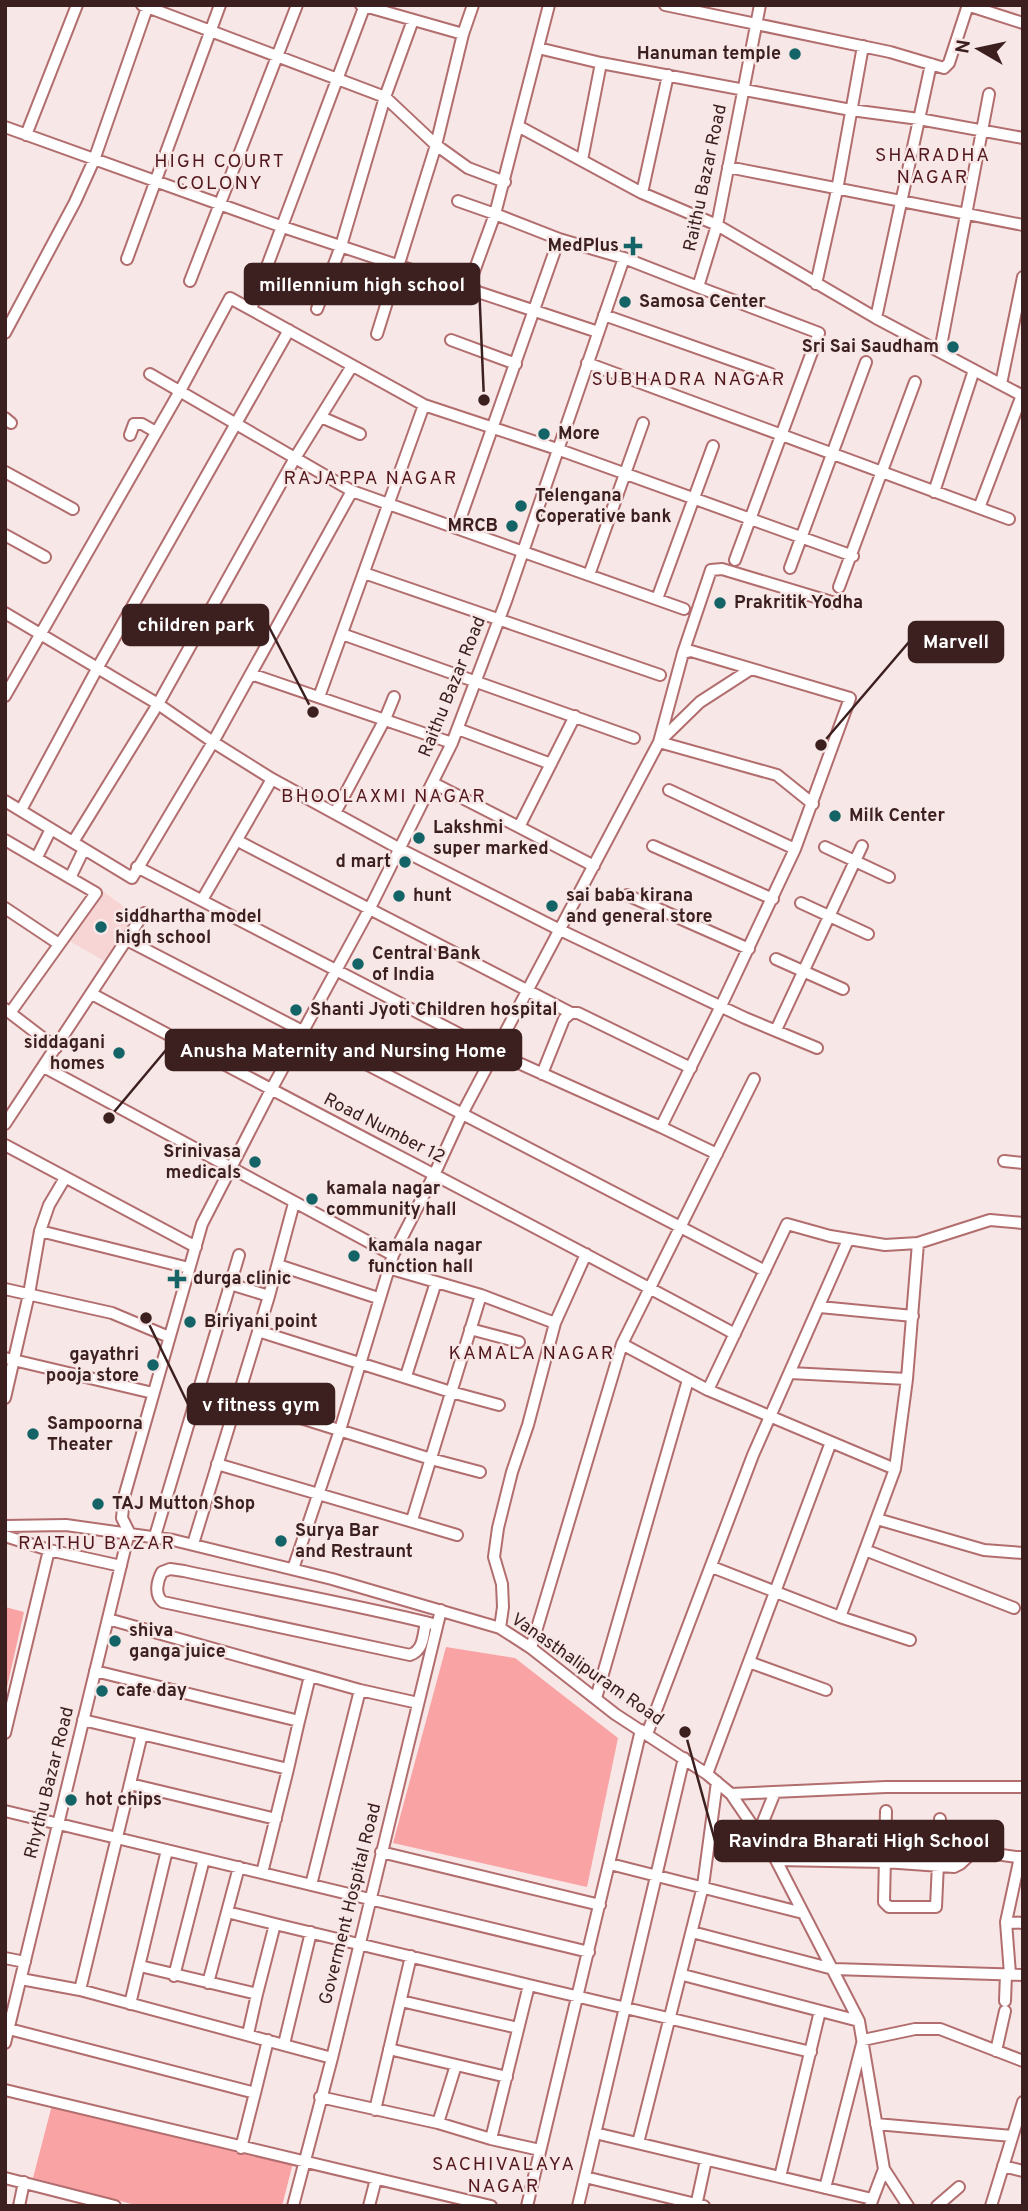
<svg xmlns="http://www.w3.org/2000/svg" width="1028" height="2211" font-family="Overpass,sans-serif">
  <style>
    .built { fill: #f8d5d5 }
    .green { fill: #faa3a4 }
    .lines { fill: none; stroke-linecap: round; stroke-linejoin: round }
    .minor-casing { stroke: #b26d6e; stroke-width: 14 }
    .minor { stroke: #fff; stroke-width: 10 }
    .poi-dot { fill: #146467; stroke: #f7e7e6; stroke-width: 2.5 }
    .labels { text-anchor: middle; dominant-baseline: central; stroke-width: 5; stroke-linejoin: round; paint-order: stroke }
    .poi-label { font-size: 18px; font-weight: bold; fill: #3c2020; stroke: #f7e7e6; text-anchor: start }
    .street-label { font-size: 18px; fill: #3c2020; stroke: #f7e7e6 }
    .neighbourhood-label { font-size: 19px; letter-spacing: 2px; fill: #53181d; stroke: #f7e7e6 }
    .leader { fill: none; stroke: #3c2020; stroke-width: 2.5 }
    .callout-dot { fill: #3c2020; stroke: #f7e7e6; stroke-width: 2.5 }
    .callout { fill: #3c2020; stroke: #3c2020; stroke-width: 2.5 }
    .callout-label { font-size: 19px; text-anchor: middle; font-weight: bold; fill: #fff }
  </style>
  <rect width="100%" height="100%" fill="#f7e7e6"/>
  <path class="built" d="M 100,889 L 135,915 L 104,961 L 68,940 Z"/>
  <path class="green" d="M 5,1607 L 24,1612 L 5,1696 Z
    M 446,1647 L 515,1658 L 618,1738 L 587,1887 L 393,1843 Z
    M 52,2105 L 293,2163 L 282,2206 L 139,2206 L 33,2178 Z"/>
  <g class="lines">
    <defs>
      <path id="minor" d="M 142,5 L 385,97 L 436,145 L 468,168 L 505,182
        M 361,5 L 463,34
        M 549,5 L 495,214 L 559,239 L 624,258 L 698,287 L 717,225 L 760,5
        M 665,5 L 890,52 L 944,68 L 949,63 L 968,5
        M 967,5 L 1023,23
        M 538,48 L 601,63 L 851,110 L 919,119 L 1023,138
        M 518,126 L 642,193 L 717,225 L 876,318 L 1023,396
        M 5,127 L 283,227 L 598,332
        M 26,135 L 77,5
        M 582,160 L 601,63
        M 728,167 L 1023,225
        M 642,193 L 668,75
        M 458,201 L 495,214 L 468,288
        M 127,259 L 220,5
        M 190,281 L 297,5
        M 816,284 L 837,190 L 863,46
        M 698,287 L 819,333 L 735,560
        M 251,309 L 365,5
        M 317,309 L 341,246 L 385,97 L 413,20
        M 604,315 L 771,374
        M 876,318 L 931,64
        M 5,333 L 75,202 L 94,160 L 148,5
        M 377,334 L 436,145 L 463,34 L 473,5
        M 451,340 L 516,364
        M 940,351 L 989,94
        M 587,363 L 1009,519
        M 150,374 L 352,491 L 684,609
        M 1001,384 L 1023,277
        M 321,417 L 360,434
        M 5,418 L 11,423
        M 130,435 L 134,424 L 142,424 L 156,432
        M 5,472 L 73,509
        M 934,492 L 974,370
        M 979,508 L 1022,395
        M 457,528 L 559,239
        M 5,535 L 45,557
        M 790,568 L 866,362
        M 364,573 L 660,675
        M 589,575 L 643,423
        M 839,587 L 915,382
        M 657,599 L 713,446
        M 5,613 L 158,704 L 213,742 L 272,779 L 400,849 L 560,930 L 745,1018 L 817,1048
        M 342,634 L 634,738
        M 683,653 L 711,570 L 722,569 L 835,603
        M 251,674 L 452,743
        M 5,696 L 180,391 L 230,298 L 424,405 L 557,449 L 853,556
        M 319,697 L 424,405
        M 458,729 L 551,764
        M 433,783 L 519,827 L 575,716
        M 5,801 L 132,878 L 213,742 L 352,491
        M 21,810 L 98,667 L 289,330
        M 335,813 L 385,719 L 394,697
        M 519,827 L 594,866
        M 5,840 L 96,893 L 10,1013
        M 238,841 L 571,1013
        M 73,842 L 158,704 L 295,458 L 352,366
        M 653,846 L 773,899
        M 825,847 L 889,877
        M 795,849 L 850,698 L 691,651 L 683,653 L 659,742 L 777,775 L 813,804
        M 37,857 L 51,829
        M 137,867 L 494,1052 L 661,1127 L 717,1154
        M 70,878 L 84,849
        M 627,895 L 749,949
        M 202,900 L 272,779
        M 801,903 L 868,934
        M 5,908 L 59,944
        M 127,940 L 765,1271
        M 776,959 L 843,989
        M 92,994 C 306,1109 522,1219 735,1334
        M 5,1009 L 56,1048
        M 776,1030 L 862,846
        M 44,1067 L 393,1255
        M 542,1074 L 564,1019 L 571,1013 L 578,1013 L 691,1068
        M 5,1124 L 144,913
        M 661,1127 L 721,1006 L 795,849 L 669,790
        M 5,1145 L 196,1247
        M 1004,1161 L 1023,1163
        M 40,1231 L 189,1268
        M 278,1265 L 378,1298
        M 388,1268 L 481,1295 L 555,1323
        M 230,1284 L 269,1296
        M 5,1289 L 112,1313 L 169,1337
        M 820,1307 L 913,1316
        M 470,1329 L 519,1342
        M 258,1331 L 451,1392 L 499,1405
        M 622,1344 L 708,1390 L 895,1469
        M 5,1358 L 153,1393
        M 790,1373 L 907,1379
        M 406,1376 L 436,1282
        M 708,1390 L 787,1224 L 830,1236 L 885,1245 L 918,1243 L 990,1220 L 1023,1223
        M 5,1398 L 29,1294 L 40,1231 L 49,1205 L 65,1178
        M 237,1398 L 431,1459 L 480,1472
        M 217,1464 L 457,1535
        M 877,1519 L 984,1550 L 1023,1553
        M 412,1520 L 481,1295
        M 5,1526 L 66,1525 L 173,1540 L 332,1579 L 500,1628 L 531,1648 L 615,1714 L 707,1774 L 731,1794 L 776,1860 L 859,2021 L 884,2169 L 908,2206
        M 129,1532 L 122,1518 L 124,1497 L 202,1224 L 271,1090 L 370,908 L 452,743 L 506,601 L 624,258
        M 5,1536 L 49,1550 L 121,1566
        M 155,1536 L 239,1255
        M 193,1544 L 269,1296 L 294,1203
        M 865,1550 L 1014,1608
        M 712,1567 L 840,1617 L 910,1640
        M 293,1569 L 340,1430 L 393,1255 L 434,1175 L 462,1114 L 659,742 L 700,702 L 751,669
        M 840,1617 L 895,1469 L 907,1379 L 918,1243
        M 108,1619 L 360,1690 L 418,1703
        M 426,1622 C 423,1635 424,1650 410,1655 L 163,1602 C 154,1595 157,1581 162,1572 L 170,1569 L 184,1571 C 268,1589 353,1604 437,1625
        M 500,1628 L 503,1607 L 502,1584 L 494,1557 L 498,1528 L 512,1472 L 528,1425 L 555,1323 L 586,1254
        M 531,1648 L 622,1344 L 754,1079
        M 749,1662 L 826,1690
        M 95,1671 L 299,1721 L 310,1676
        M 596,1698 L 688,1380
        M 83,1720 L 288,1769 L 262,1873
        M 5,1733 L 49,1550
        M 647,1734 L 753,1455 L 848,1240
        M 288,1769 L 299,1721
        M 707,1774 L 831,1442
        M 130,1784 L 276,1819
        M 731,1794 L 886,1787 L 1023,1787
        M 5,1811 L 589,1952
        M 886,1811 L 884,1902 L 889,1907 L 936,1907 L 940,1819
        M 758,1834 L 775,1792
        M 381,1852 L 600,1905
        M 776,1860 L 885,1862 L 954,1867 L 960,1864 L 974,1851 L 1023,1858
        M 610,1864 L 803,1913
        M 311,1885 L 360,1690
        M 227,1912 L 275,1924
        M 1006,1922 L 1023,1923
        M 692,1932 L 833,1969 L 1023,1975
        M 5,1958 L 25,1962
        M 140,1966 L 257,1994 L 248,2034
        M 1010,1974 L 1006,1922 L 1020,1857
        M 683,1975 L 859,2021
        M 174,1976 L 204,1859
        M 21,1979 L 80,1990 L 332,2058
        M 208,1983 L 239,1867
        M 529,1985 L 811,2052
        M 80,1990 L 142,1734
        M 257,1994 L 275,1924 L 529,1985 L 491,2139
        M 401,2001 L 518,2028
        M 1005,2001 L 1006,1974
        M 130,2004 L 167,1850
        M 9,2029 L 255,2093 L 268,2040
        M 5,2043 L 129,1532
        M 284,2044 L 311,1932
        M 389,2049 L 507,2077
        M 996,2051 L 1005,2011
        M 5,2090 L 491,2206
        M 320,2097 L 438,2123 L 491,2139 L 540,2150
        M 375,2110 L 411,1956
        M 438,2123 L 456,2065
        M 876,2124 L 1012,2136
        M 595,2133 L 872,2199
        M 638,2143 L 703,1886 L 717,1782
        M 241,2148 L 255,2093
        M 1003,2166 L 1023,2171
        M 585,2177 L 704,2206
        M 780,2177 L 820,2011
        M 5,2178 L 115,2206
        M 825,2188 L 863,2040 L 915,2029 L 940,2029 L 1023,2061
        M 19,2206 L 24,2182
        M 293,2206 L 332,2058 L 441,1610
        M 369,2206 L 376,2179
        M 527,2206 L 641,1730
        M 578,2206 L 684,1758
        M 696,2206 L 706,2160
        M 870,2206 L 884,2169
        M 937,2206 L 959,2187
        M 991,2206 L 1023,2102"/>
    </defs>
    <use href="#minor" class="minor-casing"/>
    <use href="#minor" class="minor"/>
  </g>
  <g class="poi-dot">
    <circle cx="795" cy="54" r="7"/>
    <path d="M629.5 235.5h7v7h7v7h-7v7h-7v-7h-7v-7h7z"/>
    <circle cx="625" cy="302" r="7"/>
    <circle cx="953" cy="347" r="7"/>
    <circle cx="544" cy="434" r="7"/>
    <circle cx="521" cy="506" r="7"/>
    <circle cx="512" cy="526" r="7"/>
    <circle cx="720" cy="603" r="7"/>
    <circle cx="835" cy="816" r="7"/>
    <circle cx="419" cy="838" r="7"/>
    <circle cx="405" cy="862" r="7"/>
    <circle cx="399" cy="896" r="7"/>
    <circle cx="552" cy="906" r="7"/>
    <circle cx="101" cy="927" r="7"/>
    <circle cx="358" cy="964" r="7"/>
    <circle cx="296" cy="1010" r="7"/>
    <circle cx="119" cy="1053" r="7"/>
    <circle cx="255" cy="1162" r="7"/>
    <circle cx="312" cy="1199" r="7"/>
    <circle cx="354" cy="1256" r="7"/>
    <path d="M173.5 1268.5h7v7h7v7h-7v7h-7v-7h-7v-7h7z"/>
    <circle cx="190" cy="1322" r="7"/>
    <circle cx="153" cy="1365" r="7"/>
    <circle cx="33" cy="1434" r="7"/>
    <circle cx="98" cy="1504" r="7"/>
    <circle cx="281" cy="1541" r="7"/>
    <circle cx="115" cy="1641" r="7"/>
    <circle cx="102" cy="1691" r="7"/>
    <circle cx="71" cy="1800" r="7"/>
  </g>
  <g class="labels">
    <g class="poi-label">
      <text x="781" y="54" text-anchor="end">Hanuman temple</text>
      <text x="619" y="246" text-anchor="end">MedPlus</text>
      <text x="639" y="302">Samosa Center</text>
      <text x="939" y="347" text-anchor="end">Sri Sai Saudham</text>
      <text x="558" y="434">More</text>
      <text x="535" y="496">Telengana<tspan x="535" dy="21">Coperative bank</tspan></text>
      <text x="498" y="526" text-anchor="end">MRCB</text>
      <text x="734" y="603">Prakritik Yodha</text>
      <text x="849" y="816">Milk Center</text>
      <text x="433" y="828">Lakshmi<tspan x="433" dy="21">super marked</tspan></text>
      <text x="391" y="862" text-anchor="end">d mart</text>
      <text x="413" y="896">hunt</text>
      <text x="566" y="896">sai baba kirana<tspan x="566" dy="21">and general store</tspan></text>
      <text x="115" y="917">siddhartha model<tspan x="115" dy="21">high school</tspan></text>
      <text x="372" y="954">Central Bank<tspan x="372" dy="21">of India</tspan></text>
      <text x="310" y="1010">Shanti Jyoti Children hospital</text>
      <text x="105" y="1043" text-anchor="end">siddagani<tspan x="105" dy="21">homes</tspan></text>
      <text x="241" y="1152" text-anchor="end">Srinivasa<tspan x="241" dy="21">medicals</tspan></text>
      <text x="326" y="1189">kamala nagar<tspan x="326" dy="21">community hall</tspan></text>
      <text x="368" y="1246">kamala nagar<tspan x="368" dy="21">function hall</tspan></text>
      <text x="193" y="1279">durga clinic</text>
      <text x="204" y="1322">Biriyani point</text>
      <text x="139" y="1355" text-anchor="end">gayathri<tspan x="139" dy="21">pooja store</tspan></text>
      <text x="47" y="1424">Sampoorna<tspan x="47" dy="21">Theater</tspan></text>
      <text x="112" y="1504">TAJ Mutton Shop</text>
      <text x="295" y="1531">Surya Bar<tspan x="295" dy="21">and Restraunt</tspan></text>
      <text x="129" y="1631">shiva<tspan x="129" dy="21">ganga juice</tspan></text>
      <text x="116" y="1691">cafe day</text>
      <text x="85" y="1800">hot chips</text>
    </g>
    <g class="street-label">
      <text transform="translate(706 178) rotate(-78)">Raithu Bazar Road</text>
      <text transform="translate(453 687) rotate(-68)">Raithu Bazar Road</text>
      <text transform="translate(384 1129) rotate(27)">Road Number 12</text>
      <text transform="translate(587 1670) rotate(35)">Vanasthalipuram Road</text>
      <text transform="translate(50 1783) rotate(-76)">Rhythu Bazar Road</text>
      <text transform="translate(351 1904) rotate(-76)">Goverment Hospital Road</text>
    </g>
    <g class="neighbourhood-label">
      <text x="933" y="156">SHARADHA<tspan x="933" dy="22">NAGAR</tspan></text>
      <text x="220" y="162">HIGH COURT<tspan x="220" dy="22">COLONY</tspan></text>
      <text x="689" y="380">SUBHADRA NAGAR</text>
      <text x="371" y="479">RAJAPPA NAGAR</text>
      <text x="384" y="797">BHOOLAXMI NAGAR</text>
      <text x="532" y="1354">KAMALA NAGAR</text>
      <text x="97" y="1544">RAITHU BAZAR</text>
      <text x="504" y="2165">SACHIVALAYA<tspan x="504" dy="22">NAGAR</tspan></text>
    </g>
  </g>
  <path class="leader" d="M484 400L479 284M313 712L268 625M821 745L909 642M109 1118L166 1050M146 1318L188 1404M685 1732L715 1841"/>
  <g class="callout-dot">
    <circle cx="484" cy="400" r="7"/>
    <circle cx="313" cy="712" r="7"/>
    <circle cx="821" cy="745" r="7"/>
    <circle cx="109" cy="1118" r="7"/>
    <circle cx="146" cy="1318" r="7"/>
    <circle cx="685" cy="1732" r="7"/>
  </g>
  <g class="callout">
    <rect x="245" y="264" width="234" height="40" rx="7"/>
    <rect x="123" y="605" width="145" height="40" rx="7"/>
    <rect x="909" y="622" width="94" height="40" rx="7"/>
    <rect x="166" y="1030" width="355" height="40" rx="7"/>
    <rect x="188" y="1384" width="146" height="40" rx="7"/>
    <rect x="715" y="1821" width="288" height="40" rx="7"/>
  </g>
  <g class="callout-label">
    <text x="362" y="291">millennium high school</text>
    <text x="196" y="631">children park</text>
    <text x="956" y="648">Marvell</text>
    <text x="343" y="1057">Anusha Maternity and Nursing Home</text>
    <text x="261" y="1411">v fitness gym</text>
    <text x="859" y="1847">Ravindra Bharati High School</text>
  </g>
  <rect width="1028" height="2211" fill="none" stroke="#3c2020" stroke-width="14"/>
  <g transform="translate(979 49) rotate(279)" stroke="#f7e7e6" stroke-width="5" paint-order="stroke">
  <path d="M0-5L12 26L0 18L-12 26Z" fill="#3c2020"/>
  <text y="-10" font-size="19" font-weight="bold" text-anchor="middle" fill="#3c2020">N</text>
  </g>
</svg>
